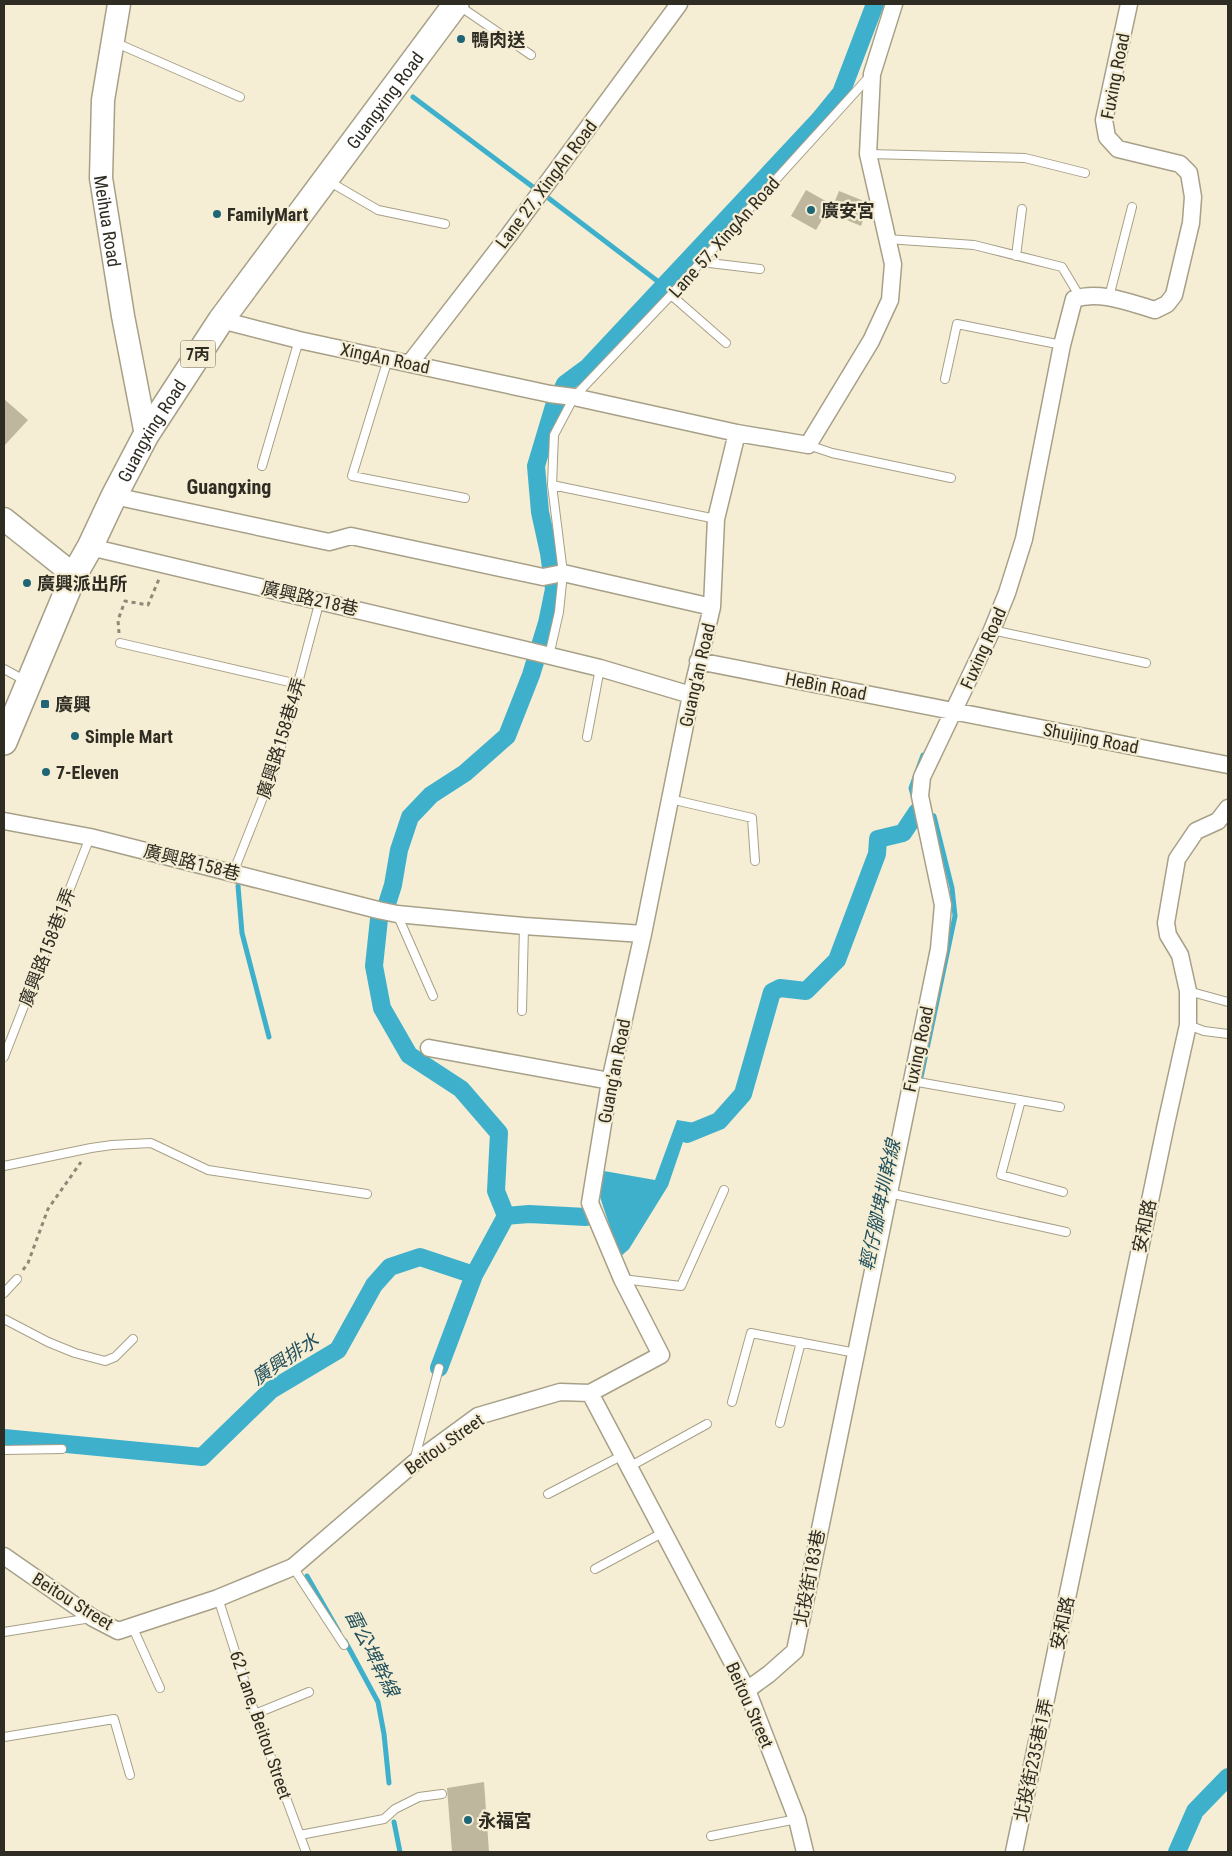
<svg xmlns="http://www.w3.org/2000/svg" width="1232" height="1856" font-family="'Roboto Condensed','Noto Sans TC',sans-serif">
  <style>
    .water { fill: #3fb0cc }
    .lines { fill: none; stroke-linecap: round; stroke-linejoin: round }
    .stream { stroke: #3fb0cc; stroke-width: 5 }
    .canal { stroke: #3fb0cc; stroke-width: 18 }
    .building { fill: #beb79e }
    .lane-casing { stroke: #a7a088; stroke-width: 10 }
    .street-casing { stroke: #a7a088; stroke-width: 19 }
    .secondary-casing { stroke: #a7a088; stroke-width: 25 }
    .primary-casing { stroke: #a7a088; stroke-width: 28 }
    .path { stroke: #8d8877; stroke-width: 3; stroke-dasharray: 4 4; stroke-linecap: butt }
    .lane { stroke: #fff; stroke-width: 8 }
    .street { stroke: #fff; stroke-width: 16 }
    .secondary { stroke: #fff; stroke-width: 22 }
    .primary { stroke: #fff; stroke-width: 25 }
    .poi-dot { fill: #206576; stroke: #f5eed4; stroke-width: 2 }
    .labels { text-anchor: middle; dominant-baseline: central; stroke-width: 4.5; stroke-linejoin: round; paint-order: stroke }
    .shield { fill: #f5eed4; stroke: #6a6658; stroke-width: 1 }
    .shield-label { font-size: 16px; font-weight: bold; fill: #2f2c23 }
    .poi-label { font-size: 18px; font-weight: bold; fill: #2f2c23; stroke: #f5eed4; text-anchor: start }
    .street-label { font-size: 18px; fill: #2f2c23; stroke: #f5eed4 }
    .water-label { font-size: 19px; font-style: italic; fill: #22515e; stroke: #f5eed4 }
    .quarter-label { font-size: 20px; font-weight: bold; fill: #2f2c23; stroke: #f5eed4 }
  </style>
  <rect width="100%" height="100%" fill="#f5eed4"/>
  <path class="water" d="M 677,1120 L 719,1127 L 683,1142 L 668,1186 L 629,1249 L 620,1257 L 600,1197 L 604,1171 L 655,1180 Z"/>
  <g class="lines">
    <path class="stream" d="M 413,97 L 533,187
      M 547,197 L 664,286
      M 914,799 L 911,788 L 923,755
      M 238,886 L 242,933 L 269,1037
      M 920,1082 L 955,916 L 952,888 L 934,816 L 927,814
      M 307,1576 L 339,1632
      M 345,1641 L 378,1702 L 384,1734 L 389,1783
      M 394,1822 L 400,1852"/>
    <path class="canal" d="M 687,1134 L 719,1121 L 743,1094 L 772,992 L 780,988 L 806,991 L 837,960 L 877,854 L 878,839 L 903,833 L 917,812
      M 506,1216 L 496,1191 L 499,1133 L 461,1089 L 409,1055 L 382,1008 L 374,966 L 379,919 L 387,904 L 393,885 L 399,850 L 410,817 L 431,795 L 465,773 L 507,736 L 531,675 L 547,623 L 554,589 L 549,553 L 540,512 L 536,466 L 554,406 L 565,384 L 588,367 L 819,120 L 841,93 L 875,4
      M 506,1216 L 529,1214 L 586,1217
      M 439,1368 L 474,1275
      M 4,1438 L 202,1457 L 271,1390 L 338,1350 L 374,1285 L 390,1267 L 420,1257 L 474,1275 L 506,1216
      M 1177,1852 L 1195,1811 L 1228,1777"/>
  </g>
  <path class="building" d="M 806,190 L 831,204 L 816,230 L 791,216 Z
    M 839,191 L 869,203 L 861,226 L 830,213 Z
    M 4,399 L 28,420 L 4,446 Z
    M 484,1782 L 489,1852 L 452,1852 L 447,1788 Z"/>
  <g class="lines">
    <defs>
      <path id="lane" d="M 458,5 L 531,55
        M 114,42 L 240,97
        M 868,154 L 1025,158 L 1085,173
        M 330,182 L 378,210 L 445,224
        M 887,239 L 974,245 L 1062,267 L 1080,297
        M 1016,256 L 1022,209
        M 701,262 L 760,269
        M 671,295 L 726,343
        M 1109,297 L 1132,207
        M 388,359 L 352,476 L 465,498
        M 945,379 L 957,324 L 1062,345
        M 808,445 L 832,453 L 951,478
        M 262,466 L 299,340
        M 552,485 L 716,519
        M 992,630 L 1146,663
        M 120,643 L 298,684
        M 549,656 L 559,612 L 563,573 L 552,485 L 554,435 L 574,397 L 671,295 L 869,77
        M 4,669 L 26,681
        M 587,737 L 600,668
        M 670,799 L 752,818 L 755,861
        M 233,873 L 277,762 L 320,600
        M 397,914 L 433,996
        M 1188,991 L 1228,1002
        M 522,1011 L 524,926
        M 1188,1025 L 1204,1031 L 1228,1034
        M 4,1057 L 90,837
        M 912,1081 L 1060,1107
        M 1021,1100 L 1001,1175 L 1063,1192
        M 4,1166 L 91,1148 L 112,1145 L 151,1143 L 208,1170 L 367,1194
        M 889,1193 L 1066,1232
        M 622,1279 L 681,1286 L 724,1190
        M 4,1293 L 17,1279
        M 4,1319 L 48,1342 L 75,1353 L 105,1361 L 115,1357 L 133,1339
        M 732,1402 L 751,1333 L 856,1353
        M 780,1423 L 801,1342
        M 4,1450 L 62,1449
        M 414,1461 L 439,1368
        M 629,1467 L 707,1424
        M 548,1494 L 623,1455
        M 293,1567 L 344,1645
        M 595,1569 L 664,1532
        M 218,1598 L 255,1714 L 306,1852
        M 132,1626 L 160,1688
        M 4,1632 L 91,1618
        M 255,1714 L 309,1692
        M 4,1737 L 114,1719 L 130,1775
        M 300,1835 L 384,1819 L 395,1809 L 419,1797 L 442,1794
        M 711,1836 L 797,1819"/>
      <path id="street" d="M 221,320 L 299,340 L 550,394 L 574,397 L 737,433 L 808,445 L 871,341 L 890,300 L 893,264 L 868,154 L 872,74 L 894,4
        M 410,363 L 509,235 L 679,4
        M 114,496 L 329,542 L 351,536 L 543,577 L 563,573 L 712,607
        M 90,547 L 530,651 L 600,668 L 691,695
        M 698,661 L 1228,765
        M 4,821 L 90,837 L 378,910 L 397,914 L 524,926 L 643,934
        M 429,1048 L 610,1081
        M 590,1393 L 661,1355 L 622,1279 L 590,1203 L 610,1081 L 643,934 L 691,695 L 712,607 L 716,519 L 737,433
        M 4,1556 L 93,1618 L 118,1631 L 218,1598 L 293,1567 L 414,1463 L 478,1416 L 560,1392 L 590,1393 L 747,1690 L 797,1819 L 805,1852
        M 747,1690 L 769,1674 L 795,1651 L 939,949 L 943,905 L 920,796 L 922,777 L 992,630 L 1007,593 L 1024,539 L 1062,345 L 1074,299 C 1100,290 1130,303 1155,310 L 1167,304 L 1174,295 L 1191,223 L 1193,197 L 1189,173 L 1180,164 L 1118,149 L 1107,137 L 1104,120 L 1129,4
        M 1014,1852 L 1166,1124 L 1188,1025 L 1188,991 L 1180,955 L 1168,935 L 1166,923 L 1177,859 L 1196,831 L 1218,821 L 1228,808"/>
      <g id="secondary">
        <path id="s1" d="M 119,4 L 103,100 L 101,178 L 123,316 L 146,435"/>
        <path d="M 4,519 L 74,575"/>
      </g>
      <g id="primary">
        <path id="s2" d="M 4,742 L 74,575 L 90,547 L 114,496 L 146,435 L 221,320 L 456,4"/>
      </g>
    </defs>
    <use href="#lane" class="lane-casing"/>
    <use href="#street" class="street-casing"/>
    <use href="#secondary" class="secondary-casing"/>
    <use href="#primary" class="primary-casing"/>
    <path class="path" d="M 119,633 L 118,620 L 125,601 L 148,605 L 159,579
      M 23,1270 L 28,1263 L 48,1209 L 81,1162"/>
    <use href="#lane" class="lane"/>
    <use href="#street" class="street"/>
    <use href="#secondary" class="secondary"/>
    <use href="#primary" class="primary"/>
  </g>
  <g class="poi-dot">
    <circle cx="461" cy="39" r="5"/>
    <circle cx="811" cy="210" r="5"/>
    <circle cx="217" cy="214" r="5"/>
    <circle cx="27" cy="583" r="5"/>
    <rect x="40" y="699" width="10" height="10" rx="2.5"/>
    <circle cx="75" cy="736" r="5"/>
    <circle cx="46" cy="772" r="5"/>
    <circle cx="468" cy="1820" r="5"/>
  </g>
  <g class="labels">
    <rect class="shield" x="180.5" y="340.5" width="35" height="27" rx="4"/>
    <g class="shield-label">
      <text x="198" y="354">7丙</text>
    </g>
    <g class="poi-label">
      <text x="471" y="39">鴨肉送</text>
      <text x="821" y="210">廣安宮</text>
      <text x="227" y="214">FamilyMart</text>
      <text x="37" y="583">廣興派出所</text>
      <text x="55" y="704">廣興</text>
      <text x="85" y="736">Simple Mart</text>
      <text x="56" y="772">7-Eleven</text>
      <text x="478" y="1820">永福宮</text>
    </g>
    <g class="street-label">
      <text transform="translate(1115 76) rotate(-79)">Fuxing Road</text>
      <text stroke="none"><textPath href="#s2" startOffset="750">Guangxing Road</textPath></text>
      <text transform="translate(546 184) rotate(-53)">Lane 27, XingAn Road</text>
      <text stroke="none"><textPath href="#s1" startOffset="219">Meihua Road</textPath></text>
      <text transform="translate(724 237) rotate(-48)">Lane 57, XingAn Road</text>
      <text transform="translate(385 358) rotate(12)">XingAn Road</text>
      <text stroke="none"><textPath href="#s2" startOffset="345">Guangxing Road</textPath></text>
      <text transform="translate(310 598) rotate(13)">廣興路218巷</text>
      <text transform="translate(983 648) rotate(-66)">Fuxing Road</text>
      <text transform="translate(697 675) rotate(-77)">Guang'an Road</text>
      <text transform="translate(826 686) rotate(11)">HeBin Road</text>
      <text transform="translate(281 738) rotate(-73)">廣興路158巷4弄</text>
      <text transform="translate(1091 738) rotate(11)">Shuijing Road</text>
      <text transform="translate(192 862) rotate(14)">廣興路158巷</text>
      <text transform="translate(47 947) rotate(-69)">廣興路158巷1弄</text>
      <text transform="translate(918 1049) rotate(-78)">Fuxing Road</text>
      <text transform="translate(614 1071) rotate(-79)">Guang'an Road</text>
      <text transform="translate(1144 1226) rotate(-78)">安和路</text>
      <text transform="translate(444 1444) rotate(-35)">Beitou Street</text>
      <text transform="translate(809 1578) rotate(-79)">北投街183巷</text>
      <text transform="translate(73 1601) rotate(32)">Beitou Street</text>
      <text transform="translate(1062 1623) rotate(-78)">安和路</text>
      <text transform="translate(750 1705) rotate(66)">Beitou Street</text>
      <text transform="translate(261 1725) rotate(71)">62 Lane, Beitou Street</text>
      <text transform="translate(1033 1760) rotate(-78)">北投街235巷1弄</text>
    </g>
    <g class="water-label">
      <text transform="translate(880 1205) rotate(-78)">輕仔腳埤圳幹線</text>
      <text transform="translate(285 1359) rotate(-34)">廣興排水</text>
      <text transform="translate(372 1653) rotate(63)">雷公埤幹線</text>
    </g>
    <g class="quarter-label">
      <text x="229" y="487">Guangxing</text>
    </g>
  </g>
  <rect width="1232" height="1856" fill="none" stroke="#2f2c23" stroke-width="10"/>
</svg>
